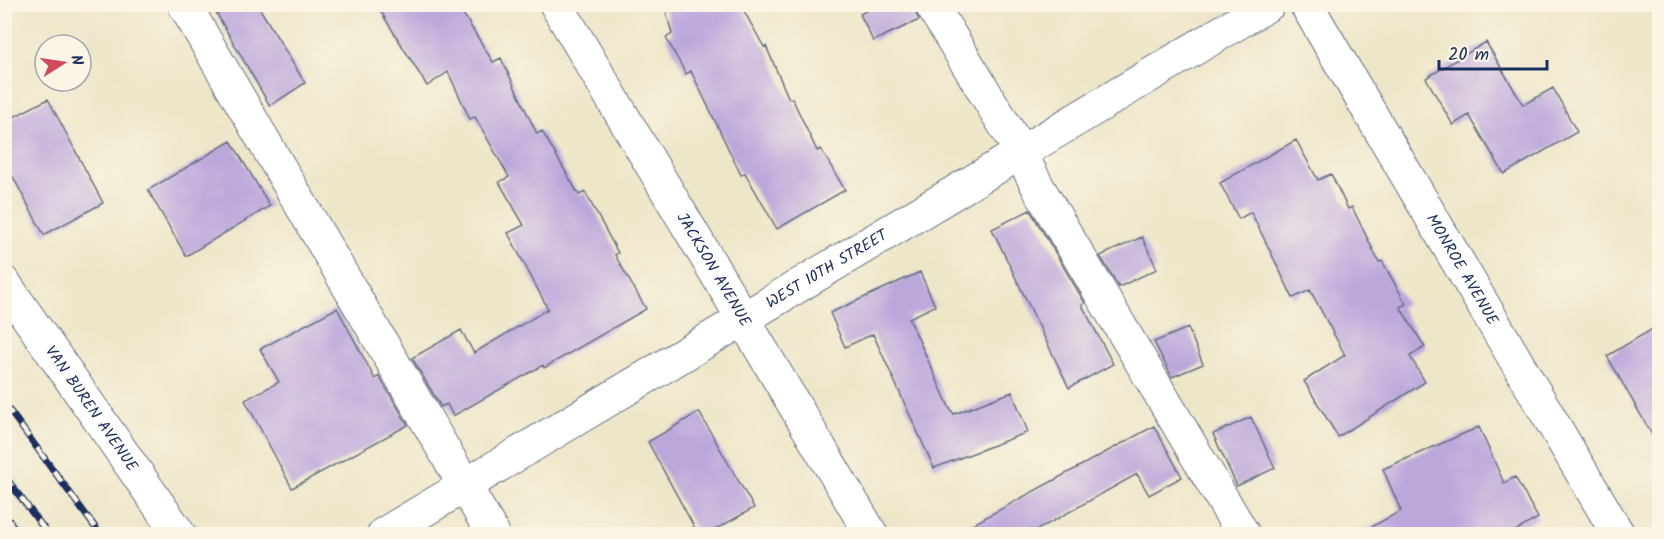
<svg xmlns="http://www.w3.org/2000/svg" width="1664" height="539" font-family="Kalam,sans-serif">
  <style>
    .building { fill: #bca7db }
    .lines { fill: none; stroke-linecap: round; stroke-linejoin: round }
    .minor-casing { stroke: #646f83; stroke-width: 35 }
    .minor { stroke: #fff; stroke-width: 33 }
    .rail-casing { stroke: #1b2f5e; stroke-width: 7 }
    .rail { stroke: #fcf5e5; stroke-width: 4.5; stroke-dasharray: 14; stroke-linecap: butt }
    .labels { text-anchor: middle; dominant-baseline: central; stroke-width: 4.5; stroke-linejoin: round; paint-order: stroke }
    .street-label { font-size: 16px; fill: #1b2f5e; stroke: #fcf5e5 }
  </style>
  <rect width="100%" height="100%" fill="#fcf5e5"/>
  <filter id="ink" filterUnits="userSpaceOnUse"><feTurbulence type="fractalNoise" baseFrequency=".0167" numOctaves="2"/><feDisplacementMap in="SourceGraphic" scale="12" xChannelSelector="R" yChannelSelector="G"/><feConvolveMatrix kernelMatrix="1 2 1 2 8 2 1 2 1" color-interpolation-filters="sRGB"/></filter>
  <filter id="wash" filterUnits="userSpaceOnUse"><feTurbulence type="fractalNoise" baseFrequency=".008" numOctaves="4" result="noise"/><feDisplacementMap in="SourceGraphic" scale="24" xChannelSelector="R" yChannelSelector="G"/><feGaussianBlur stdDeviation="1.35" result="paint"/><feColorMatrix in="noise" values="0 0 0 0 0 0 0 0 0 0 0 0 0 0 0 0 0 1.4 0 .05"/><feComposite in="paint" operator="in"/></filter>
  <g filter="url(#wash)">
    <rect width="100%" height="100%" fill="#ede6c8"/>
    <g id="blocks">
      <path class="building" d="M 211,4 L 257,4 L 305,83 L 270,106 Z
        M 376,4 L 457,4 L 493,62 L 501,58 L 537,134 L 542,131 L 579,195 L 585,192 L 618,253 L 615,255 L 646,309 L 544,368 L 543,365 L 453,416 L 447,404 L 441,407 L 412,358 L 461,330 L 474,353 L 548,309 L 508,233 L 524,225 L 499,182 L 509,177 L 475,117 L 470,119 L 448,72 L 427,86 Z
        M 664,4 L 740,4 L 764,47 L 766,46 L 789,99 L 792,98 L 817,151 L 821,149 L 845,190 L 777,229 L 745,173 L 741,175 L 691,71 L 686,74 L 666,38 L 672,34 Z
        M 879,4 L 912,4 L 919,20 L 873,41 L 860,14 Z
        M 1486,42 L 1523,105 L 1553,88 L 1577,132 L 1504,174 L 1469,115 L 1453,125 L 1426,78 Z
        M 48,99 L 103,203 L 44,235 L 4,160 L 4,122 Z
        M 1296,140 L 1318,180 L 1331,174 L 1348,209 L 1352,207 L 1379,262 L 1382,261 L 1406,304 L 1400,307 L 1425,347 L 1410,356 L 1425,382 L 1338,437 L 1304,381 L 1345,355 L 1310,290 L 1293,298 L 1251,212 L 1239,219 L 1220,183 Z
        M 231,141 L 270,206 L 186,256 L 148,190 Z
        M 1030,210 L 1085,303 L 1082,305 L 1113,364 L 1069,388 L 992,229 Z
        M 1142,237 L 1157,269 L 1119,287 L 1100,256 Z
        M 920,272 L 935,306 L 909,318 L 950,409 L 954,414 L 1012,392 L 1028,432 L 934,468 L 873,334 L 845,347 L 830,313 Z
        M 337,308 L 375,379 L 379,376 L 408,425 L 292,488 L 245,400 L 279,382 L 260,349 Z
        M 1659,325 L 1659,447 L 1607,356 Z
        M 1188,328 L 1203,364 L 1172,377 L 1154,342 Z
        M 699,412 L 754,508 L 707,534 L 698,534 L 648,442 Z
        M 1251,417 L 1275,468 L 1237,486 L 1213,434 Z
        M 1154,426 L 1182,477 L 1149,495 L 1137,474 L 1030,534 L 955,534 Z
        M 1479,427 L 1504,483 L 1515,477 L 1538,518 L 1510,534 L 1358,534 L 1401,511 L 1383,469 Z"/>
    </g>
  </g>
  <g filter="url(#ink)">
    <use href="#blocks" fill-opacity="0" stroke="#646f83" stroke-width="1.5"/>
    <g class="lines">
      <defs>
        <g id="minor">
          <path d="M 184,4 L 493,534"/>
          <path id="s1" d="M 556,4 L 871,534"/>
          <path d="M 931,4 L 1013,139 L 1039,189 L 1243,534"/>
          <path id="s2" d="M 1306,4 L 1618,534"/>
          <path id="s3" d="M 4,283 L 179,534"/>
          <path id="s4" d="M 384,534 L 1269,4"/>
        </g>
      </defs>
      <use href="#minor" class="minor-casing"/>
      <use href="#minor" class="minor"/>
      <defs>
        <path id="rail" d="M 4,403 L 100,534
          M 4,475 L 48,534
          M 4,514 L 19,534"/>
      </defs>
      <use href="#rail" class="rail-casing"/>
      <use href="#rail" class="rail"/>
    </g>
  </g>
  <g class="labels">
    <g class="street-label">
      <text stroke="none"><textPath href="#s2" startOffset="308">MONROE AVENUE</textPath></text>
      <text stroke="none"><textPath href="#s1" startOffset="309">JACKSON AVENUE</textPath></text>
      <text stroke="none"><textPath href="#s4" startOffset="516">WEST 10TH STREET</textPath></text>
      <text stroke="none"><textPath href="#s3" startOffset="153">VAN BUREN AVENUE</textPath></text>
    </g>
  </g>
  <rect width="1664" height="539" fill="none" stroke="#fcf5e5" stroke-width="24"/>
  <g transform="translate(63 63) rotate(78)"><circle r="28" fill="#fcf5e5" stroke="#a2a6af" stroke-width="1.5"/>
  <path d="M0-4.5L10 22L0 15L-10 22Z" fill="#d1495b"/>
  <text y="-9" font-size="16" font-weight="bold" text-anchor="middle" fill="#1b2f5e">N</text>
  </g>
  <path d="M1439 60v9h108v-9" fill="none" stroke="#1b2f5e" stroke-width="3"/>
  <text x="1448" y="60" font-size="18" fill="#1b2f5e" stroke="#fcf5e5" stroke-width="4.5" paint-order="stroke">20 m</text>
</svg>
